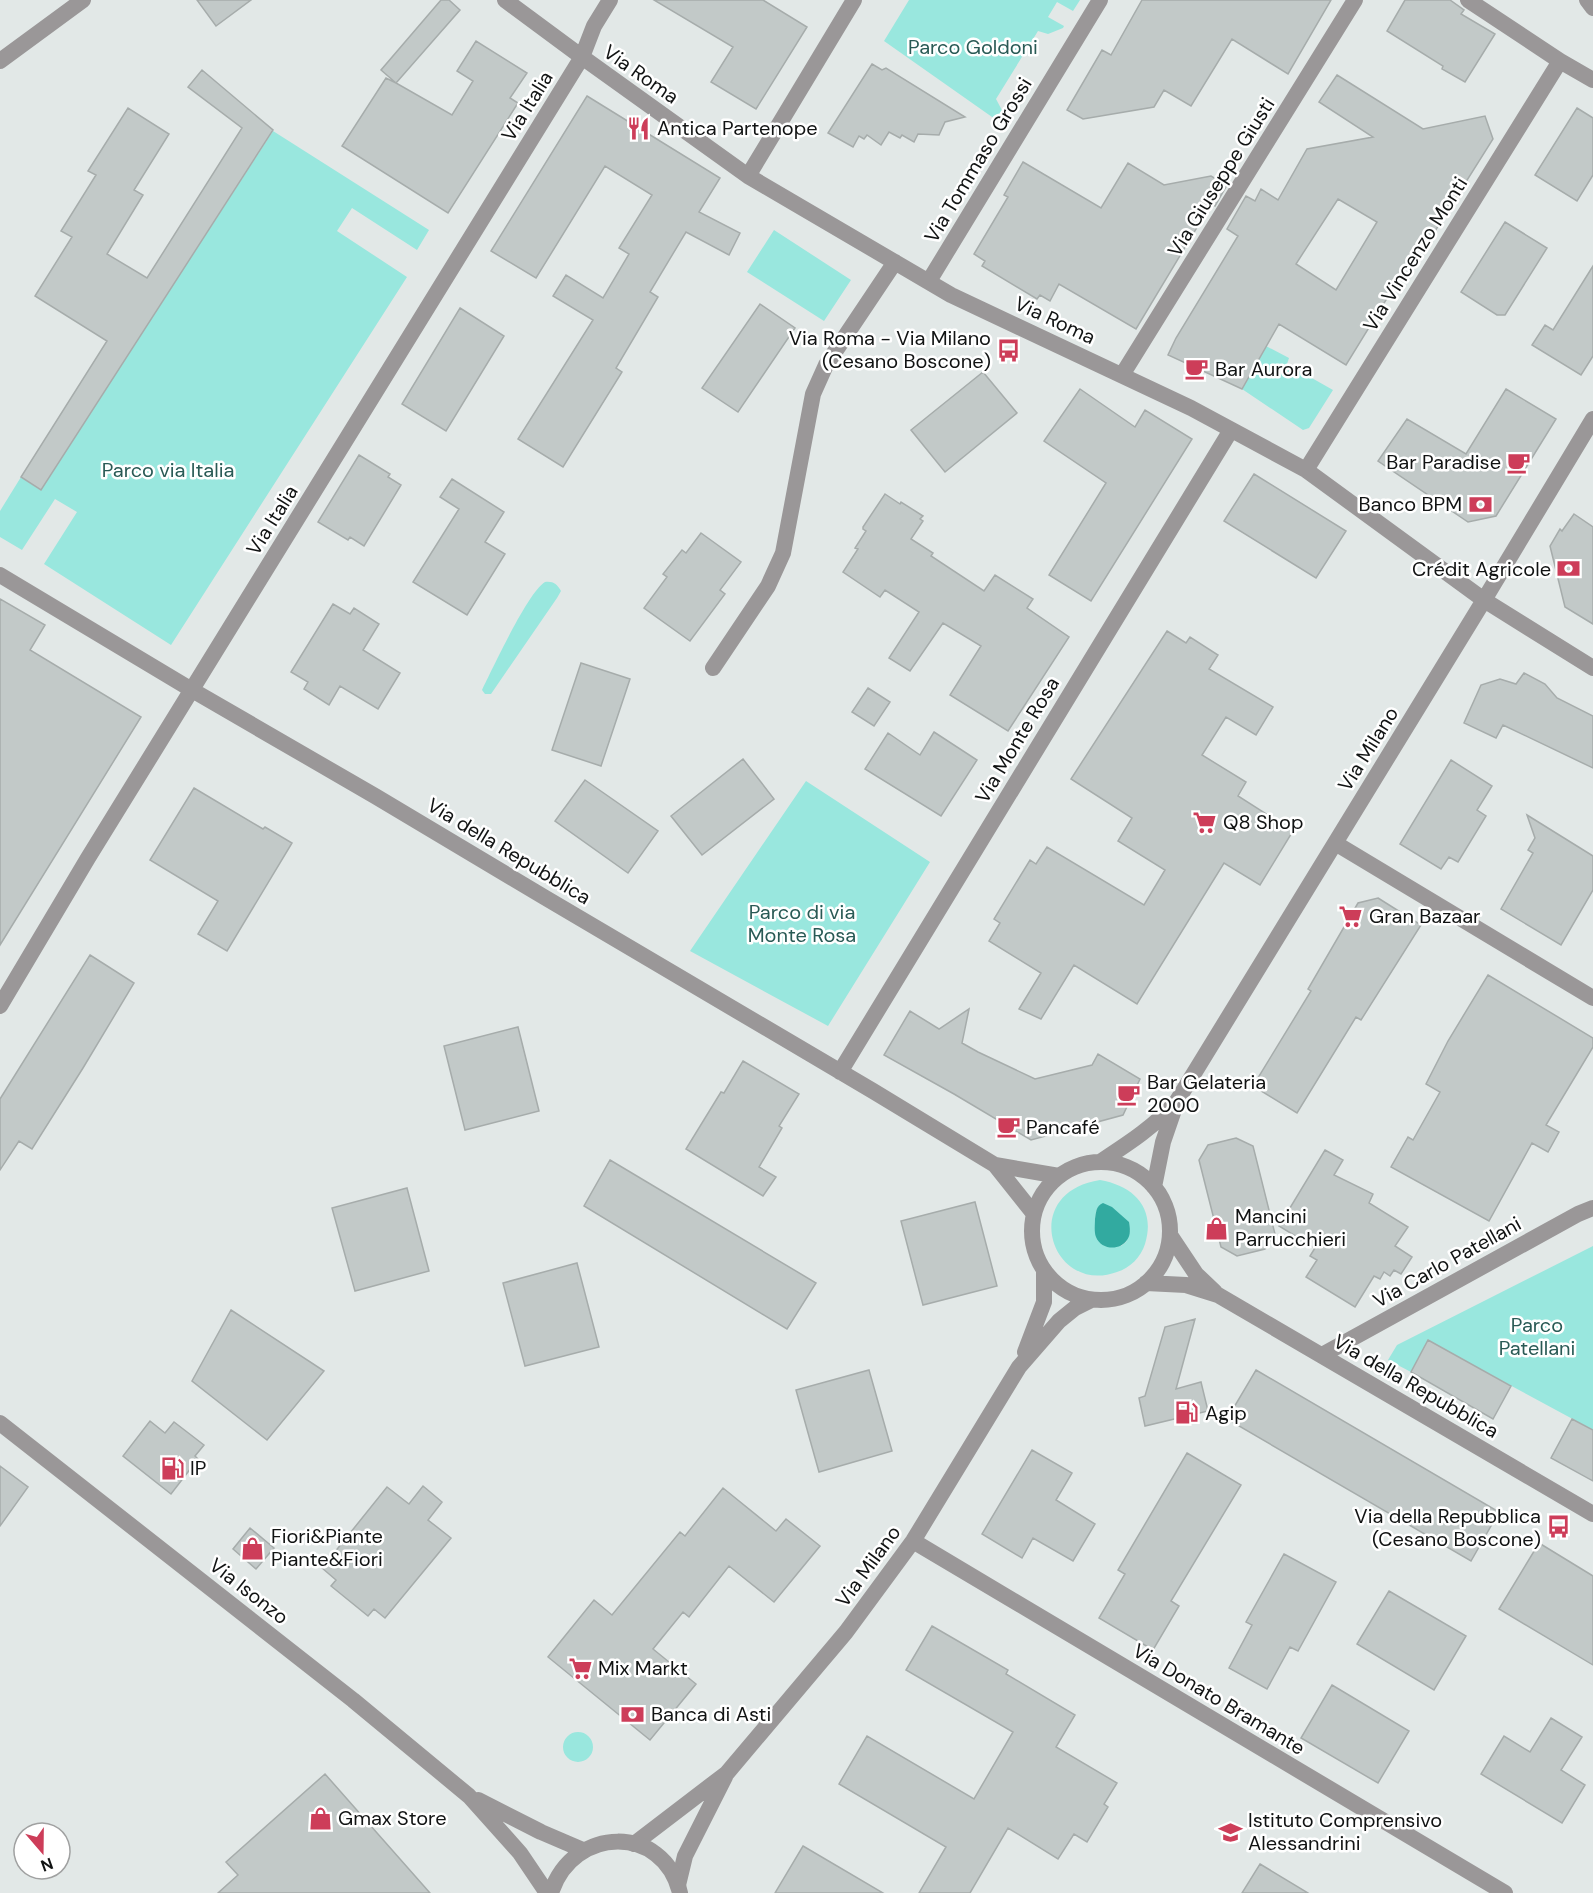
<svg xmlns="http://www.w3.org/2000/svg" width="1593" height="1893" font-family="'DM Sans',sans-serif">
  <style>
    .green { fill: #99e7de; fill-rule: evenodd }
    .water { fill: #32aaa0 }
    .building { fill: #c2c9c8; stroke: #a6acab; stroke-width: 1.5; fill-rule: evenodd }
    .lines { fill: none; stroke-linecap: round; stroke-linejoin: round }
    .minor { stroke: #9a9798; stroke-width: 16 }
    .tertiary { stroke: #9a9798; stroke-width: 16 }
    .labels { text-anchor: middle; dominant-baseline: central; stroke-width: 5; stroke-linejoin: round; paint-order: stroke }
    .park-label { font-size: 20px; fill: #295a55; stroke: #fff }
    .street-label { font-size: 20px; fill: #111313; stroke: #fff }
    .poi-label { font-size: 20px; fill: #111313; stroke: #fff; text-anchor: start }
  </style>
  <rect width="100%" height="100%" fill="#e2e8e7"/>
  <path class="green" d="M 909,0 L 1080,0 L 1073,11 L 1057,2 L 1048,17 L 1064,26 L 1063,28 L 1048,34 L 1038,31 L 996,99 L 1004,114 L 1002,124 L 884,41 Z
    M 273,131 L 429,230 L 417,250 L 352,208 L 337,231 L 407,277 L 171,645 L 44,564 L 77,512 L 55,499 L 22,550 L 0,537 L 0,511 L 21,477 L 40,490 Z
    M 774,230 L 851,280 L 824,321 L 747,272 Z
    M 1266,346 L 1289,358 L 1287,364 L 1333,390 L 1309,428 L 1303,430 L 1242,389 Z
    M 545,582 C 553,581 557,584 561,591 L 557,598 L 491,694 L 485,694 L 482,690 C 493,668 528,592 545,582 Z
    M 806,781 L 930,862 L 828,1026 L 690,951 Z
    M 1100,1180 C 1134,1186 1156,1208 1145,1244 C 1141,1257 1130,1268 1117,1272 C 1052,1296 1017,1193 1100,1180 ZM 1096,1211 L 1130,1230 L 1126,1242 L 1121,1246 L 1095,1231 Z
    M 1593,1246 L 1593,1430 L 1428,1341 L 1411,1372 L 1388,1360 L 1397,1345 Z
    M563 1747a15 15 0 1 1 30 0a15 15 0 1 1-30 0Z"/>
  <path class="water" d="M 1103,1203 L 1112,1207 L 1129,1222 C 1130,1228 1131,1235 1127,1240 C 1120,1251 1101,1250 1096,1237 C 1094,1232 1095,1224 1095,1219 C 1096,1212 1096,1206 1103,1203 Z"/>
  <path class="building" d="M 197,0 L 251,0 L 216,26 Z
    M 441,0 L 449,0 L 460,10 L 396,83 L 452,115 L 473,81 L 457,71 L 476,41 L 527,73 L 510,98 L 518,103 L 448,213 L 342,146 L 386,78 L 396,83 L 381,70 Z
    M 654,0 L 763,0 L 807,27 L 756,109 L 711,82 L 733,47 Z
    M 1142,0 L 1331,0 L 1288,74 L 1232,39 L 1191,106 L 1164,90 L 1154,107 L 1083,119 L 1067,110 L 1102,50 L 1111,55 Z
    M 1405,0 L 1450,0 L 1464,10 L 1461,14 L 1495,34 L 1465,82 L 1442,69 L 1443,66 L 1387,31 Z
    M 872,64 L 882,70 L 886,68 L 965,117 L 945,122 L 939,135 L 918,134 L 914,142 L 902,135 L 900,138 L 889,132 L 881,145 L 867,135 L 864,139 L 859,136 L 853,147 L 828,133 Z
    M 202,70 L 273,130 L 41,490 L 21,477 L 107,341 L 35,296 L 72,237 L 61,231 L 96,175 L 88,171 L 128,108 L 169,134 L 134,190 L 143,195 L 107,254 L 147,278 L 242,128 L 188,87 Z
    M 1337,75 L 1423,129 L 1485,116 L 1493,139 L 1425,247 L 1421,243 L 1346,365 L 1279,324 L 1242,389 L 1168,355 L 1176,338 L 1238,236 L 1227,229 L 1246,196 L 1255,201 L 1261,189 L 1278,200 L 1307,149 L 1373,137 L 1319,102 ZM 1338,199 L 1377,222 L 1336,290 L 1296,264 Z
    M 587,96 L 720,178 L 699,212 L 740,233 L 729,255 L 686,232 L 650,292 L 658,297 L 616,368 L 622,372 L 563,467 L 518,439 L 593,320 L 553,296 L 566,275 L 603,298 L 629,254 L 619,248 L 652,195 L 605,166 L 536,278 L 491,251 Z
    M 1577,108 L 1593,118 L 1593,175 L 1577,201 L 1535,175 Z
    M 1023,162 L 1101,208 L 1128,163 L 1164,185 L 1211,176 L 1227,185 L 1215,206 L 1211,204 L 1136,329 L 1059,284 L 1050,301 L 1040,295 L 1037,299 L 982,266 L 985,261 L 974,254 L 1008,197 L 1004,195 Z
    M 1505,222 L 1547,248 L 1505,315 L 1497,315 L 1461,292 Z
    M 1593,266 L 1593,356 L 1581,375 L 1532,345 L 1545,325 L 1553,330 Z
    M 760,304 L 795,328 L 738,412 L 702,388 Z
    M 460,308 L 504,336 L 446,431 L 402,404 Z
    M 983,372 L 1017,413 L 945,472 L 911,430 Z
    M 1080,389 L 1135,427 L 1145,410 L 1192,439 L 1091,601 L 1049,575 L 1106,483 L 1044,441 Z
    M 1506,389 L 1556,419 L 1496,516 L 1468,522 L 1378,461 L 1407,419 L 1466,454 Z
    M 359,455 L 390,474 L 388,477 L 401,485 L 364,546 L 350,537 L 348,540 L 318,522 Z
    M 1254,474 L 1346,531 L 1316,578 L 1224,521 Z
    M 452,479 L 504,512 L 485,542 L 505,554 L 467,615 L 413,582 L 459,509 L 440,497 Z
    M 885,494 L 900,504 L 901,502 L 923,516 L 920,519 L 923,521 L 911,539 L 933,553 L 931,556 L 984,591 L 995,575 L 1033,599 L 1027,608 L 1069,637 L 1008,731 L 950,695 L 981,646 L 943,623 L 910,671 L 889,658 L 919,612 L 885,590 L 880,597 L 843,572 L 858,549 L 855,548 L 866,531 L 863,529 L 863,527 Z
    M 1574,514 L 1593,527 L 1593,624 L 1565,607 L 1550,546 L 1560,529 L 1562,531 Z
    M 701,533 L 741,562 L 720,590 L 725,594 L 690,641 L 644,608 L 667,577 L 663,574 L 682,550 L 686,553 Z
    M 0,599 L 45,625 L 30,650 L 141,717 L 0,945 Z
    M 333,604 L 350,614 L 354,608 L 379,624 L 363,650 L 400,673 L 378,709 L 340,686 L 329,705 L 304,689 L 308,682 L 291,672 Z
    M 1167,631 L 1186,643 L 1190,637 L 1218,655 L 1209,669 L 1273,707 L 1256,735 L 1226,717 L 1202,755 L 1246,782 L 1238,796 L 1293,831 L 1260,885 L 1224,863 L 1137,1004 L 1074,965 L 1041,1019 L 1019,1009 L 1041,973 L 989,941 L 1000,923 L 994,919 L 1030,860 L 1036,864 L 1047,847 L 1144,905 L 1165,870 L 1118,841 L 1132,818 L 1071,779 Z
    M 581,663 L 630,679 L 601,766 L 552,750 Z
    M 1524,673 L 1545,684 L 1557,698 L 1593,716 L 1593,768 L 1503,725 L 1496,738 L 1464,723 L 1481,685 L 1500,679 L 1516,684 Z
    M 868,688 L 890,702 L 874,726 L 852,712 Z
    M 934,732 L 977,760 L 941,816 L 865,769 L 888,733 L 920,755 Z
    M 743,759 L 774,799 L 702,855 L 671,816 Z
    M 1451,760 L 1492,786 L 1477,810 L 1486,816 L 1458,862 L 1449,857 L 1441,869 L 1400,844 Z
    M 585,780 L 658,831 L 628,873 L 555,821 Z
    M 194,788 L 263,829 L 265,827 L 292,843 L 227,951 L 198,934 L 218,901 L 150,860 Z
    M 1527,815 L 1593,856 L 1593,890 L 1561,945 L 1501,909 L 1533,853 L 1528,850 L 1535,838 Z
    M 1378,898 L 1421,925 L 1361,1020 L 1356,1017 L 1297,1113 L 1253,1086 L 1311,991 L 1308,989 L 1358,903 Z
    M 90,955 L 134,983 L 83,1068 L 32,1149 L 19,1141 L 0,1170 L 0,1099 Z
    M 1488,975 L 1593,1038 L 1593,1047 L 1546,1125 L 1559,1132 L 1548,1152 L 1532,1143 L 1489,1221 L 1391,1167 L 1408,1137 L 1413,1140 L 1440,1092 L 1426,1084 L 1448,1041 Z
    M 969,1009 L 962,1043 L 978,1052 L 1035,1079 L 1092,1065 L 1098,1054 L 1140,1079 L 1123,1115 L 1031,1140 L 954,1094 L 884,1055 L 910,1011 L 939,1029 Z
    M 518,1027 L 539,1111 L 465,1130 L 444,1046 Z
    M 743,1061 L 799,1094 L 779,1126 L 782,1128 L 759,1167 L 776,1177 L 763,1196 L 686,1149 L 721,1092 L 724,1093 Z
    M 1236,1138 L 1253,1146 L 1275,1234 L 1265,1249 L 1237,1256 L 1221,1247 L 1199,1160 L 1208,1145 Z
    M 1325,1150 L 1343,1160 L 1334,1175 L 1373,1194 L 1369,1203 L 1408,1227 L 1395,1246 L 1412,1257 L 1401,1274 L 1394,1270 L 1390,1276 L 1384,1272 L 1380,1279 L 1374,1276 L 1355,1307 L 1306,1277 L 1317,1260 L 1310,1256 L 1315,1248 L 1279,1226 Z
    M 610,1160 L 816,1283 L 787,1329 L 584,1206 Z
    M 407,1188 L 429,1271 L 355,1291 L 332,1208 Z
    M 975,1202 L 997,1286 L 923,1305 L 901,1221 Z
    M 577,1263 L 599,1347 L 525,1366 L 503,1283 Z
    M 231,1310 L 324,1371 L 267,1440 L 192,1381 Z
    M 1195,1319 L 1176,1389 L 1201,1382 L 1208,1411 L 1145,1426 L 1139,1398 L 1145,1396 L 1165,1327 Z
    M 1428,1340 L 1511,1386 L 1493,1419 L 1411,1372 Z
    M 869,1370 L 892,1451 L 819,1472 L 796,1390 Z
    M 1256,1370 L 1499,1512 L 1471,1561 L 1227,1419 Z
    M 1572,1419 L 1593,1430 L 1593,1481 L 1551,1458 Z
    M 150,1421 L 165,1433 L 174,1422 L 204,1445 L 195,1456 L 198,1459 L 171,1494 L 123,1456 Z
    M 1032,1450 L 1072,1473 L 1056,1500 L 1095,1524 L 1073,1561 L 1033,1538 L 1022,1558 L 982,1534 Z
    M 1187,1453 L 1241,1485 L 1171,1601 L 1179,1606 L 1153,1650 L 1099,1618 L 1125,1574 L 1118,1570 Z
    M 0,1466 L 28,1487 L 0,1526 Z
    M 423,1486 L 442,1502 L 428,1520 L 451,1538 L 385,1618 L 374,1609 L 368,1616 L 331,1586 L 336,1580 L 322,1568 L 387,1487 L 409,1504 Z
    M 723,1488 L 776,1531 L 786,1519 L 820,1546 L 774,1602 L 729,1566 L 689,1617 L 683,1612 L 653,1649 L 696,1684 L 650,1740 L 548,1657 L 594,1600 L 612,1615 L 680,1532 L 685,1536 Z
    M 250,1528 L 274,1548 L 256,1569 L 233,1549 Z
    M 1539,1543 L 1593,1576 L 1593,1665 L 1499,1609 Z
    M 1284,1554 L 1336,1582 L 1298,1651 L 1290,1647 L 1267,1689 L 1229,1668 L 1252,1625 L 1246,1622 Z
    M 1389,1591 L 1466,1636 L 1434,1690 L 1357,1644 Z
    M 932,1626 L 1008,1670 L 1006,1674 L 1075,1715 L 1056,1747 L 1117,1783 L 1104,1804 L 1108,1807 L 1087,1842 L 1074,1834 L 1058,1859 L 1008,1828 L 970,1893 L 919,1893 L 946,1847 L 839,1784 L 867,1736 L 974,1799 L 1013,1732 L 906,1670 Z
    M 1332,1685 L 1409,1731 L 1378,1783 L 1301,1738 Z
    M 1551,1718 L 1582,1737 L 1561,1770 L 1585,1785 L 1562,1823 L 1481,1774 L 1504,1736 L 1530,1752 Z
    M 325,1774 L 430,1893 L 218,1893 L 238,1875 L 226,1862 Z
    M 803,1846 L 883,1893 L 775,1893 Z
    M 1260,1864 L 1308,1893 L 1242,1893 Z"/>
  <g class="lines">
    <path class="minor" d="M 505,0 L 582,57 L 748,176 L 951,295 L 1191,408 L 1306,470 L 1484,600 L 1593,668
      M 1468,0 L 1560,61 L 1593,80
      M 1587,0 L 1593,8
      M 0,61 L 83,0
      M 748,176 L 854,0
      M 929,281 L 1100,0
      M 1122,375 L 1355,0
      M 1306,470 L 1560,61
      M 0,575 L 192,690 L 375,796 L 544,897 L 873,1091 L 995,1165 L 1034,1214
      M 713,668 L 768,586 L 783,553 L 813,394 L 826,365 L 895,262
      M 1335,843 L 1593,998
      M 0,1006 L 88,858 L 582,57 L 594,26 L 610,0
      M 840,1072 L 1231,430
      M1032 1231a69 69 0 1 1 138 0a69 69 0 1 1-138 0Z
      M 1100,1162 C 1129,1143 1154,1127 1177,1101 L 1484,600 L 1593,419
      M 995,1165 L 1059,1176
      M 1154,1187 L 1163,1142 L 1174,1110
      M 1170,1235 L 1196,1274 L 1215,1292
      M 1146,1283 L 1186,1285 L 1218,1295 L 1593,1514
      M 1025,1352 L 1044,1302 L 1044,1271
      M 1322,1355 L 1578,1214 L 1593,1208
      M 913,1541 L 1505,1893
      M 634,1844 L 727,1773 L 846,1632 L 913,1541 L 1019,1367 L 1059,1321 L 1075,1308 L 1091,1300
      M 678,1885 L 685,1856 L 725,1777"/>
    <path class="tertiary" d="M 0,1423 L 353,1700 L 469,1796 L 520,1853 L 547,1893
      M 478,1800 L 541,1832 L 583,1850
      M 551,1893 C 573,1825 664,1824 680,1893"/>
  </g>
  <defs>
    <symbol id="restaurant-bare" viewBox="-9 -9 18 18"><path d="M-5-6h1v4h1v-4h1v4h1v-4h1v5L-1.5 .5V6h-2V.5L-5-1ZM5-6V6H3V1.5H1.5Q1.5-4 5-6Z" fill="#cd3d59" stroke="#fff" stroke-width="2.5" paint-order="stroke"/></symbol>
    <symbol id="bus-bare" viewBox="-9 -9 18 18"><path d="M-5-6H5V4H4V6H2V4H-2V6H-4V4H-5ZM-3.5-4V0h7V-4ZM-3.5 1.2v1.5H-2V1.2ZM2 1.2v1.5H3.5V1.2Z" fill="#cd3d59" stroke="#fff" stroke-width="2.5" paint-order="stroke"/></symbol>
    <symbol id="cafe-bare" viewBox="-9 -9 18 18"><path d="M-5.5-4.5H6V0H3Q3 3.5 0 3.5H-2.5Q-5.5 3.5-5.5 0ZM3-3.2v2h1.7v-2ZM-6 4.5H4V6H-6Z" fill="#cd3d59" stroke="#fff" stroke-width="2.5" paint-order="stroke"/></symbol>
    <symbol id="bank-bare" viewBox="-9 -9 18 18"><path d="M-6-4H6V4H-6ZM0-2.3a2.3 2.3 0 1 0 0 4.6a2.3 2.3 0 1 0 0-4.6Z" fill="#cd3d59" stroke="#fff" stroke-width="2.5" paint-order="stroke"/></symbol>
    <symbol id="supermarket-bare" viewBox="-9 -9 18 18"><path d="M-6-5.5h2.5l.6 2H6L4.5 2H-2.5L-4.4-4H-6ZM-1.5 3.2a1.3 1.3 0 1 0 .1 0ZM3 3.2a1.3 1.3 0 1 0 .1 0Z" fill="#cd3d59" stroke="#fff" stroke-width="2.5" paint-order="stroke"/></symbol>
    <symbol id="shop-bare" viewBox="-9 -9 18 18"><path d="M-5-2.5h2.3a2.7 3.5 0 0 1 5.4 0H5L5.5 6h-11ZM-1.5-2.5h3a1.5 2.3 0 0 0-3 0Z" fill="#cd3d59" stroke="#fff" stroke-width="2.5" paint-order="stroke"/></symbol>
    <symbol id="fuel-bare" viewBox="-9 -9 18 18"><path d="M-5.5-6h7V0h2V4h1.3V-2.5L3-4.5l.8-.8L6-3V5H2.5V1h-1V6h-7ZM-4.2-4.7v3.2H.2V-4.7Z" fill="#cd3d59" stroke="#fff" stroke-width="2.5" paint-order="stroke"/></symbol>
    <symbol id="school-bare" viewBox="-9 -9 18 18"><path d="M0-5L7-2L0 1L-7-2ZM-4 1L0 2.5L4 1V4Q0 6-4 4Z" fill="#cd3d59" stroke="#fff" stroke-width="2.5" paint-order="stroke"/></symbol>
  </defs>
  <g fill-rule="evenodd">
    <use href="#restaurant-bare" x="622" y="112" width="33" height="33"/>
    <use href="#bus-bare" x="992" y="334" width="33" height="33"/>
    <use href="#cafe-bare" x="1180" y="352" width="33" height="33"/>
    <use href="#cafe-bare" x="1502" y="446" width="33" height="33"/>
    <use href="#bank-bare" x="1464" y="488" width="33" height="33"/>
    <use href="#bank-bare" x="1552" y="552" width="33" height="33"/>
    <use href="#supermarket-bare" x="1188" y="806" width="33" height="33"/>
    <use href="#supermarket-bare" x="1334" y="900" width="33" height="33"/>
    <use href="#cafe-bare" x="1112" y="1078" width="33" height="33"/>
    <use href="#cafe-bare" x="992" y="1110" width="33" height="33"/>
    <use href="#shop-bare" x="1200" y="1212" width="33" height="33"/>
    <use href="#fuel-bare" x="1170" y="1396" width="33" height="33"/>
    <use href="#fuel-bare" x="156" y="1452" width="33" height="33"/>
    <use href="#bus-bare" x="1542" y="1510" width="33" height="33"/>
    <use href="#shop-bare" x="236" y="1532" width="33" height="33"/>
    <use href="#supermarket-bare" x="564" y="1652" width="33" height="33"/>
    <use href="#bank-bare" x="616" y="1698" width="33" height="33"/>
    <use href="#shop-bare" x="304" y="1802" width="33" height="33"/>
    <use href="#school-bare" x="1214" y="1816" width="33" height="33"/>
  </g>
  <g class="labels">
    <g class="park-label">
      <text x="973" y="47">Parco Goldoni</text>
      <text x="168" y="470">Parco via Italia</text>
      <text x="802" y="912">Parco di via<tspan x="802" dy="23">Monte Rosa</tspan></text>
      <text x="1537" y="1325">Parco<tspan x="1537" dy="23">Patellani</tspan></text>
    </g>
    <g class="street-label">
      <text transform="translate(641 74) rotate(35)">Via Roma</text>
      <text transform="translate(527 106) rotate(-58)">Via Italia</text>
      <text transform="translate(978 160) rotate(-59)">Via Tommaso Grossi</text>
      <text transform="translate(1221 177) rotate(-58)">Via Giuseppe Giusti</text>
      <text transform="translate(1415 254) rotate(-58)">Via Vincenzo Monti</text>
      <text transform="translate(1055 320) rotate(25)">Via Roma</text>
      <text transform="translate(272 520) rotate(-58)">Via Italia</text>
      <text transform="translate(1017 740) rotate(-59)">Via Monte Rosa</text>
      <text transform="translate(1368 749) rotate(-58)">Via Milano</text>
      <text transform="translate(509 851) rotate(31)">Via della Repubblica</text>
      <text transform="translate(1447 1262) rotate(-29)">Via Carlo Patellani</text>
      <text transform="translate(1416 1386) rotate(30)">Via della Repubblica</text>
      <text transform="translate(868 1566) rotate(-54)">Via Milano</text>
      <text transform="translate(249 1591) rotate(38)">Via Isonzo</text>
      <text transform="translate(1219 1699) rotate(31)">Via Donato Bramante</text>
    </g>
    <g class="poi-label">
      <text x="657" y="128">Antica Partenope</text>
      <text x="991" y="338" text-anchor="end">Via Roma - Via Milano<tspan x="991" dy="23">(Cesano Boscone)</tspan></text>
      <text x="1215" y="369">Bar Aurora</text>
      <text x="1501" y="462" text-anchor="end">Bar Paradise</text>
      <text x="1462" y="504" text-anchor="end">Banco BPM</text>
      <text x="1551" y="569" text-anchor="end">Crédit Agricole</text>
      <text x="1223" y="822">Q8 Shop</text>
      <text x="1369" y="916">Gran Bazaar</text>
      <text x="1147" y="1082">Bar Gelateria<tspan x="1147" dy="23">2000</tspan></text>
      <text x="1026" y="1127">Pancafé</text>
      <text x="1235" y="1216">Mancini<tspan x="1235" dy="23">Parrucchieri</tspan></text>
      <text x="1205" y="1413">Agip</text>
      <text x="190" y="1468">IP</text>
      <text x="1541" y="1516" text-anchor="end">Via della Repubblica<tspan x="1541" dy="23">(Cesano Boscone)</tspan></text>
      <text x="271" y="1536">Fiori&amp;Piante<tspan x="271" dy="23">Piante&amp;Fiori</tspan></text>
      <text x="598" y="1668">Mix Markt</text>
      <text x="651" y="1714">Banca di Asti</text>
      <text x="338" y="1818">Gmax Store</text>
      <text x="1248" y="1820">Istituto Comprensivo<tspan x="1248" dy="23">Alessandrini</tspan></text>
    </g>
  </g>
  <g transform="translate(42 1851) rotate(160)"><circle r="28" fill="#ffffff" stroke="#a0a1a1" stroke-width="1.5"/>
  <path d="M0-4.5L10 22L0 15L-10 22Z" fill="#cd3d59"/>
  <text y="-9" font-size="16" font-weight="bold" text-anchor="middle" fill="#111313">N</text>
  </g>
</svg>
